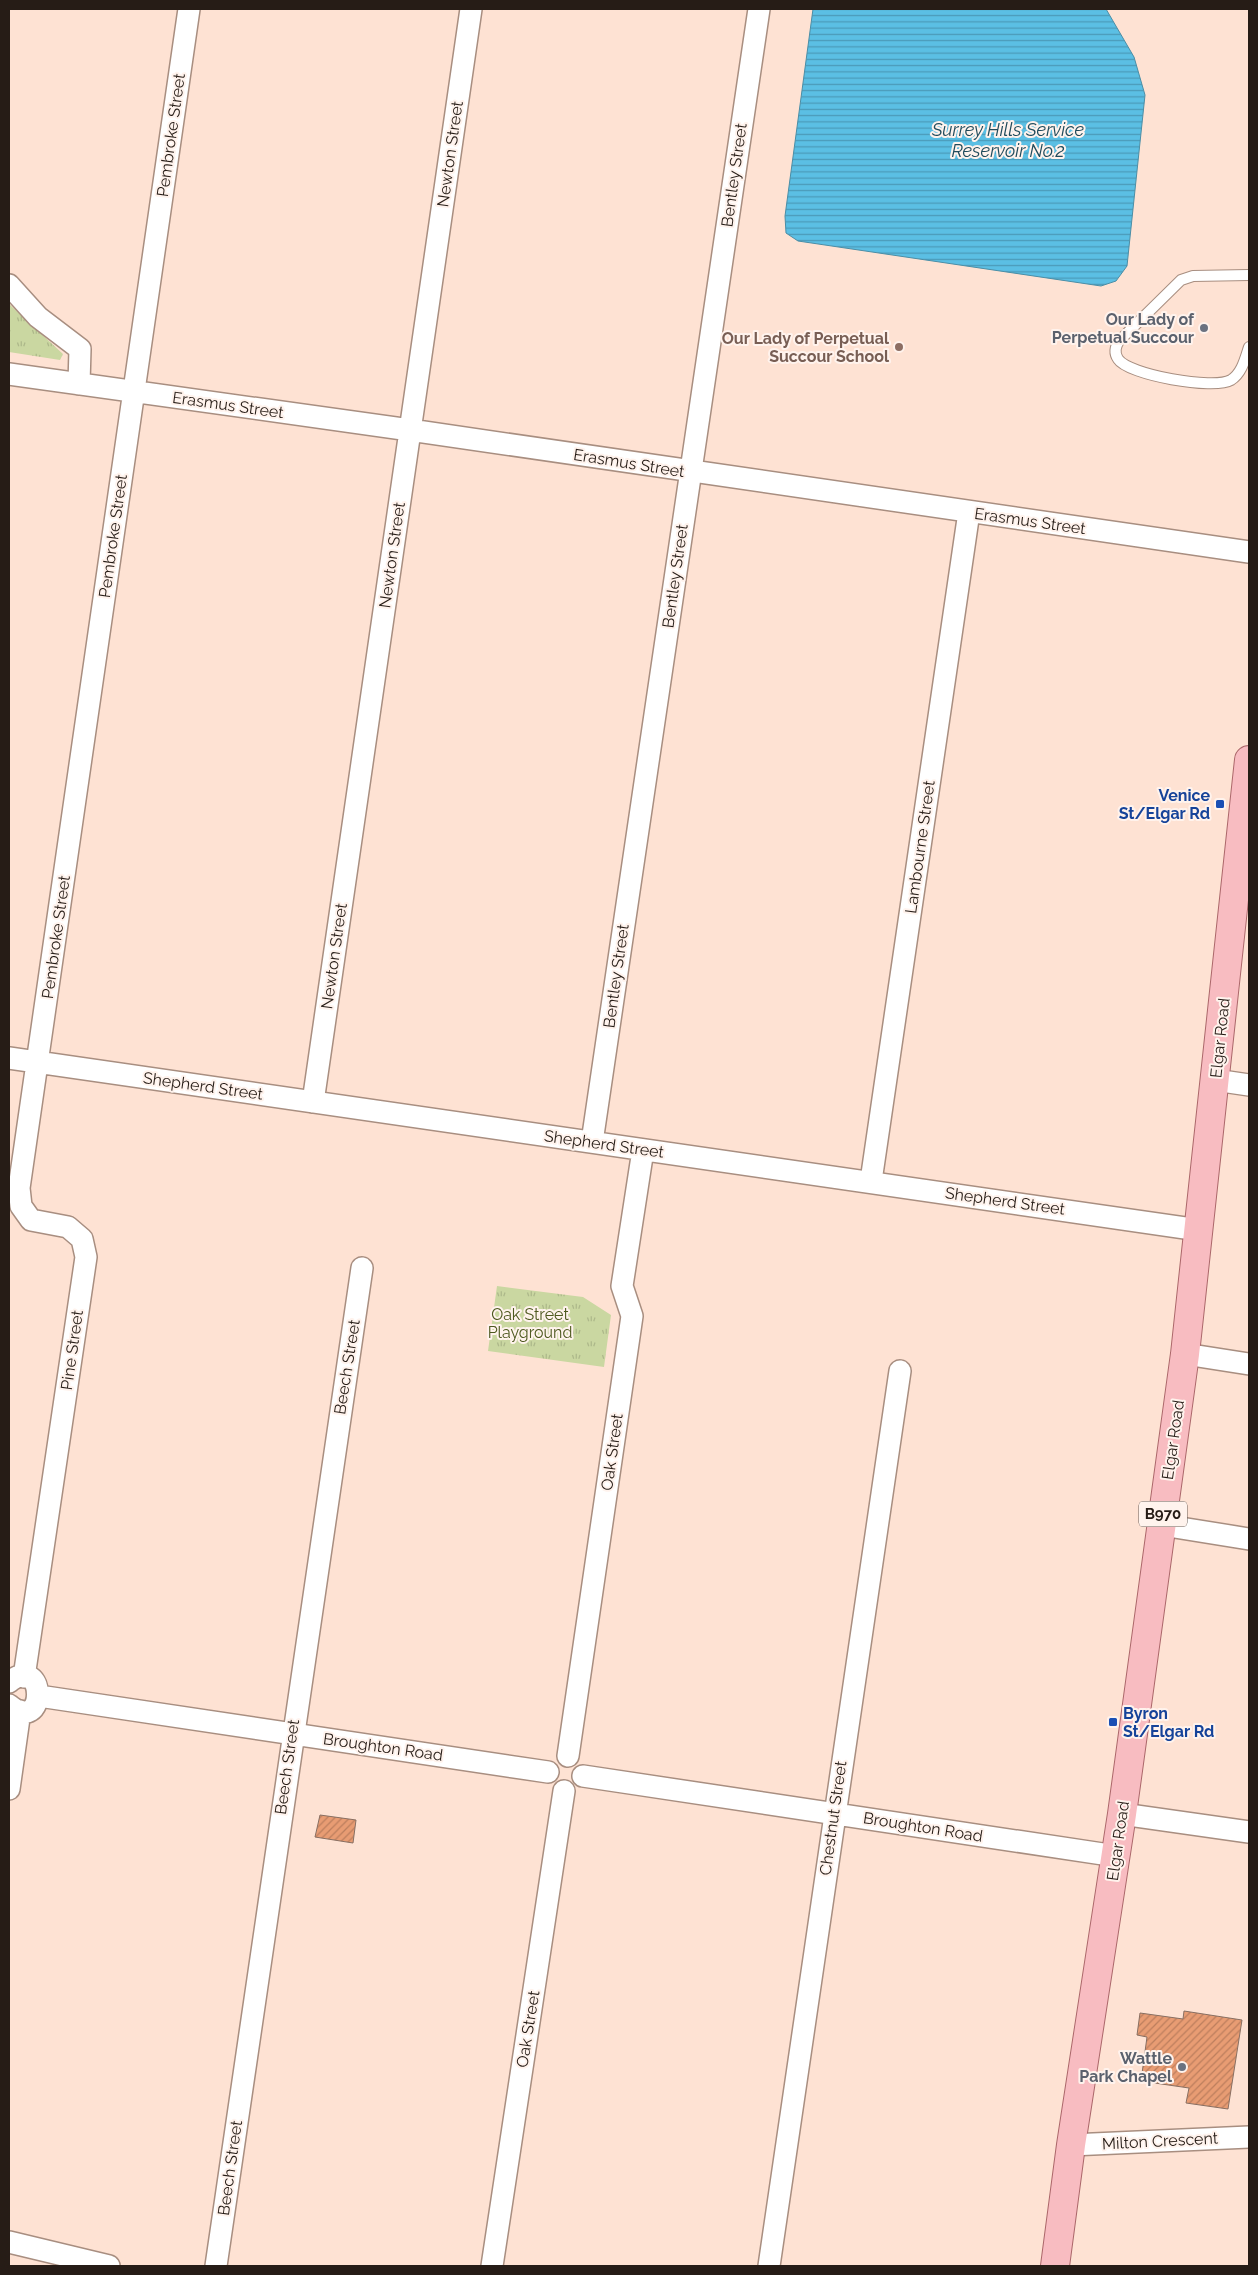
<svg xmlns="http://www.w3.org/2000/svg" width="1258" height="2275" font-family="Raleway,sans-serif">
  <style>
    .grass { fill: url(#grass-tufts) }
    .water { fill: url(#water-rules); stroke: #4b8ea6 }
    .building { fill: url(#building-hatch); stroke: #886f62 }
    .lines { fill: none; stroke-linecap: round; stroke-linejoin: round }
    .service-casing { stroke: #a88e80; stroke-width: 12 }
    .minor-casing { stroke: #a88e80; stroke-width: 24 }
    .primary-casing { stroke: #ab676a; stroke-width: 30 }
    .service { stroke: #fff; stroke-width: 10 }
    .minor { stroke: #fff; stroke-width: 21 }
    .primary { stroke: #f8bcc1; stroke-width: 28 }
    .worship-dot { fill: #6b7280; stroke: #fff3ed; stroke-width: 2 }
    .education-dot { fill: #8d6e63; stroke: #fff3ed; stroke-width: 2 }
    .transit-dot { fill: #1a4fb4; stroke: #fff3ed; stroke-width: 2 }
    .labels { text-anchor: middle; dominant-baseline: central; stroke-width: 4; stroke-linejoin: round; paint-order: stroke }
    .shield { fill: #fff3ed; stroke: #675c56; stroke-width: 1 }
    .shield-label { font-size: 15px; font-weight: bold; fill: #261c16 }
    .street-label { font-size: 16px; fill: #261c16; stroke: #fff3ed }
    .worship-label { font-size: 16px; font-weight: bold; fill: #5b616d; stroke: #fff3ed; text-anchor: end }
    .education-label { font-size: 16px; font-weight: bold; fill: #785e54; stroke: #fff3ed; text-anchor: end }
    .transit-label { font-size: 16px; font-weight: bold; fill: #164399; stroke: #fff3ed; text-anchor: end }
    .park-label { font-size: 16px; fill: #4e591f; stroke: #fff3ed }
    .water-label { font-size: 18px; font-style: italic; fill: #204b5c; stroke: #fff3ed }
  </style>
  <defs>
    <pattern id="grass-tufts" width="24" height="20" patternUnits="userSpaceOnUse" patternTransform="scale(1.25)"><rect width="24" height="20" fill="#cad7a1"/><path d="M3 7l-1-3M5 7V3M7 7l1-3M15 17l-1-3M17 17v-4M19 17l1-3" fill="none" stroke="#adb88a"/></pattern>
    <pattern id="water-rules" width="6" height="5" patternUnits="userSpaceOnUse" patternTransform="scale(1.25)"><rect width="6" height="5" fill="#5bbfe4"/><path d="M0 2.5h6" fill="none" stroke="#4b9ab8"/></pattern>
    <pattern id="building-hatch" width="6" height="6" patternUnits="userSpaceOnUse" patternTransform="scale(1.25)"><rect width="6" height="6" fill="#e89c73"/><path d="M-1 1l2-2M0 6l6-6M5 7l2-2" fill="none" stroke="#bc7e5d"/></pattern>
  </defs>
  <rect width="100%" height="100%" fill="#fee2d3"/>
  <path class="grass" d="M 9,304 L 63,354 L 60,360 L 9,352 Z
    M 497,1286 L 583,1297 L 611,1315 L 604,1367 L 488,1351 Z"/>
  <path class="water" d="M 813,9 L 1106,9 L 1134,57 L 1145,95 L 1127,266 L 1116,281 L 1101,286 L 798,241 L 786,233 L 785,216 Z"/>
  <path class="building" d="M 320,1815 L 356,1820 L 353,1843 L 315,1837 Z
    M 1184,2011 L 1242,2020 L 1228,2109 L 1186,2103 L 1189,2088 L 1141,2081 L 1147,2037 L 1137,2035 L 1140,2013 L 1183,2019 Z"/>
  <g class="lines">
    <defs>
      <path id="service" d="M 1249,275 L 1193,276 L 1181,280 L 1119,341 C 1115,347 1114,353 1118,359 C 1128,375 1214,390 1231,380 C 1242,373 1245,359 1249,347"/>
      <path id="minor" d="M 9,285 L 38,317 L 80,349 L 79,384
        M 9,374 L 410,430 L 1249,552
        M 9,1058 L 1199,1230
        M 1215,1080 L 1249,1085
        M 313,1102 L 471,9
        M 592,1142 L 759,9
        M 871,1181 L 969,512
        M 1185,1354 L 1249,1364
        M 1162,1525 L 1249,1539
        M 24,1677 L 86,1257 L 82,1239 L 68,1227 L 31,1220 L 21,1206 L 19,1188 L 189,9
        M 9,1682 C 47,1652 47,1737 9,1705
        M 39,1696 L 548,1772
        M 568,1756 L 632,1316 L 622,1286 L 643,1150
        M 583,1776 L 1116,1856
        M 9,1789 L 20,1711
        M 1122,1814 L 1249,1832
        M 1071,2145 L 1249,2137
        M 9,2242 L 109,2266
        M 216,2266 L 362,1268
        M 492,2266 L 564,1791
        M 769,2266 L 900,1371"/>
      <path id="primary" d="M 1055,2266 L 1071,2145 L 1122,1814 L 1185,1354 L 1249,760"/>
    </defs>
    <use href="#service" class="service-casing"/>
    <use href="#minor" class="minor-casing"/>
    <use href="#primary" class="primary-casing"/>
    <use href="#service" class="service"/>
    <use href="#minor" class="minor"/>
    <use href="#primary" class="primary"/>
  </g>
  <g class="worship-dot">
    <circle cx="1204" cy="328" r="5"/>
    <circle cx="1182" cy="2067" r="5"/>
  </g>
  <circle class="education-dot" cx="899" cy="347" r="5"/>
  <g class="transit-dot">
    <rect x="1215" y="799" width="10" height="10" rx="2.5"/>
    <rect x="1108" y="1717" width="10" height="10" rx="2.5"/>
  </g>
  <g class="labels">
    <rect class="shield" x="1139" y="1501.5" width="48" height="25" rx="4"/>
    <g class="shield-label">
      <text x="1163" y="1514">B970</text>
    </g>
    <g class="street-label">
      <text transform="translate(171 135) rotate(-82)">Pembroke Street</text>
      <text transform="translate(450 154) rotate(-82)">Newton Street</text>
      <text transform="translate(734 175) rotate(-82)">Bentley Street</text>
      <text transform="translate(228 405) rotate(8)">Erasmus Street</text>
      <text transform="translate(629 463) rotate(9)">Erasmus Street</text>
      <text transform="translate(1030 521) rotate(8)">Erasmus Street</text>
      <text transform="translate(113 536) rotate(-82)">Pembroke Street</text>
      <text transform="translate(392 555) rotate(-82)">Newton Street</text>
      <text transform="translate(675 576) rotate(-82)">Bentley Street</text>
      <text transform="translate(920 847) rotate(-82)">Lambourne Street</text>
      <text transform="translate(56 937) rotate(-82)">Pembroke Street</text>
      <text transform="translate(334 956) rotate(-82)">Newton Street</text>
      <text transform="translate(616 976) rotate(-82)">Bentley Street</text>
      <text transform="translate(1220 1038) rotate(-84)">Elgar Road</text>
      <text transform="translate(203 1086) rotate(8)">Shepherd Street</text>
      <text transform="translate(604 1144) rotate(8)">Shepherd Street</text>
      <text transform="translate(1005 1201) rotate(8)">Shepherd Street</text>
      <text transform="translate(72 1350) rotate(-82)">Pine Street</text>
      <text transform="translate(347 1367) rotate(-81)">Beech Street</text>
      <text transform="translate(1173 1440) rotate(-82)">Elgar Road</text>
      <text transform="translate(612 1452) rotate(-82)">Oak Street</text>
      <text transform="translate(383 1747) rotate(8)">Broughton Road</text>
      <text transform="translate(287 1767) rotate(-82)">Beech Street</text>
      <text transform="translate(833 1818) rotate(-82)">Chestnut Street</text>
      <text transform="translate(923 1827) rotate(9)">Broughton Road</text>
      <text transform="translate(1118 1841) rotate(-82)">Elgar Road</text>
      <text transform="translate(528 2029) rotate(-81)">Oak Street</text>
      <text transform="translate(1160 2141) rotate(-3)">Milton Crescent</text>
      <text transform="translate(230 2168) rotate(-82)">Beech Street</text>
    </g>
    <g class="worship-label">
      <text x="1194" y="319">Our Lady of<tspan x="1194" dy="18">Perpetual Succour</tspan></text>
      <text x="1172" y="2058">Wattle<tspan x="1172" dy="18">Park Chapel</tspan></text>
    </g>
    <g class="education-label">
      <text x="889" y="338">Our Lady of Perpetual<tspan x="889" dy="18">Succour School</tspan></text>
    </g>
    <g class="transit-label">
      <text x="1210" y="795">Venice<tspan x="1210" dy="18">St/Elgar Rd</tspan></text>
      <text x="1123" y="1713" text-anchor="start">Byron<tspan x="1123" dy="18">St/Elgar Rd</tspan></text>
    </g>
    <g class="park-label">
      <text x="530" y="1314">Oak Street<tspan x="530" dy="18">Playground</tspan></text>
    </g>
    <g class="water-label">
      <text x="1008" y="129">Surrey Hills Service<tspan x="1008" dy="21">Reservoir No.2</tspan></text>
    </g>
  </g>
  <rect width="1258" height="2275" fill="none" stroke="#261c16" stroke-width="20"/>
</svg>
